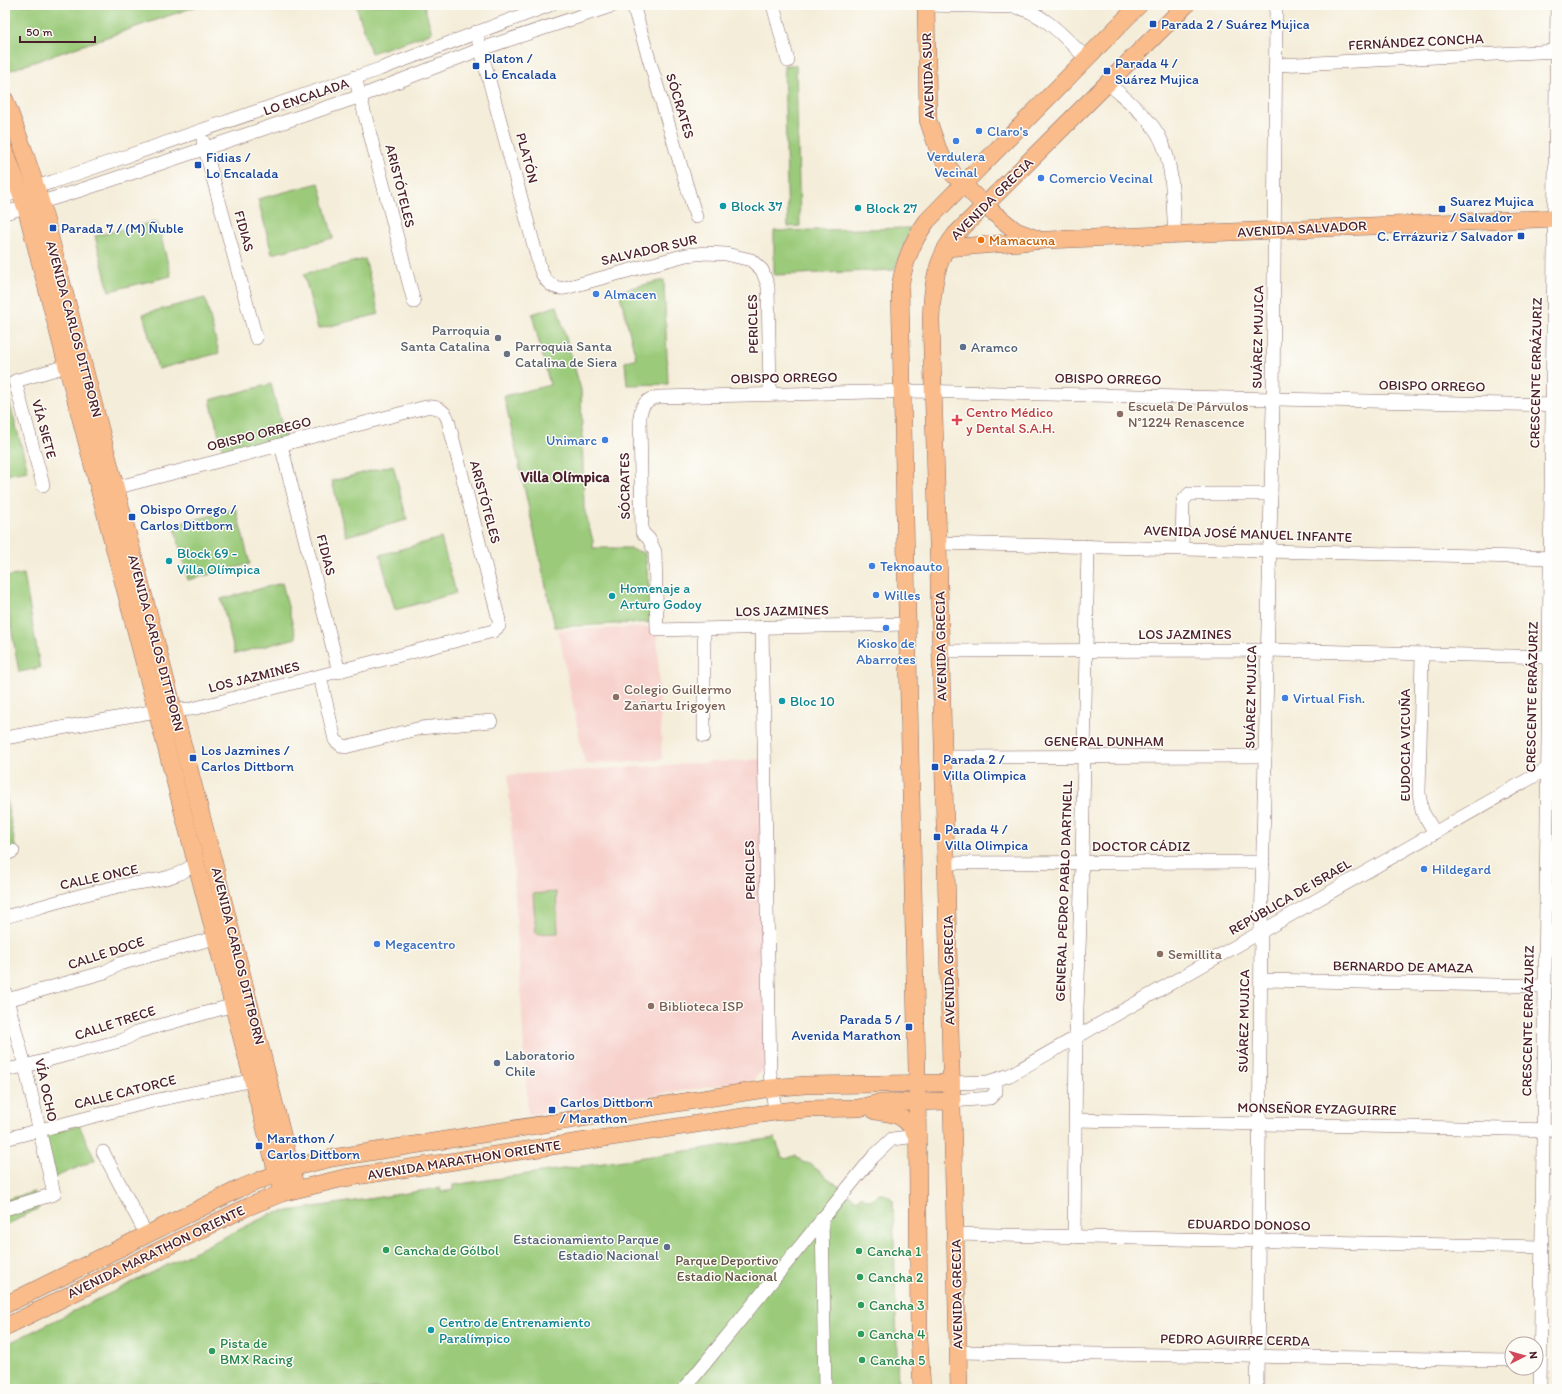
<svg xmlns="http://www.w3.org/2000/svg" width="1562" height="1394" viewBox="0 0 1562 1394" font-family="Itim,sans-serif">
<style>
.built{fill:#f7d0cb}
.green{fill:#9bcb7a;stroke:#727552}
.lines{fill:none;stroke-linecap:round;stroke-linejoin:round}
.minor-casing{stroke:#866768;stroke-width:14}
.major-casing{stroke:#866768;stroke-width:18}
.minor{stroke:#fff;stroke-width:13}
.major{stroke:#f9bc8a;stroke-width:17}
.transit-dot{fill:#1a4fb4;stroke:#fdfcf7;stroke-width:1.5}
.shop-dot{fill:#3f7fe0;stroke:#fdfcf7;stroke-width:1.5}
.culture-dot{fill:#0f9aa8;stroke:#fdfcf7;stroke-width:1.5}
.food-dot{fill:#e8710a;stroke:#fdfcf7;stroke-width:1.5}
.worship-dot{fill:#6b7280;stroke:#fdfcf7;stroke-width:1.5}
.service-dot{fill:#5c6f8a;stroke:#fdfcf7;stroke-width:1.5}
.education-dot{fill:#8d6e63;stroke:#fdfcf7;stroke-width:1.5}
.health-dot{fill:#e0444e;stroke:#fdfcf7;stroke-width:1.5}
.leisure-dot{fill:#2e9e5b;stroke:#fdfcf7;stroke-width:1.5}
.labels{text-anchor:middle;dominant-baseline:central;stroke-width:3;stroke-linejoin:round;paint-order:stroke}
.transit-label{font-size:14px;fill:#164399;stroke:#fdfcf7;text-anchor:start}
.street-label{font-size:14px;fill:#4a1f2b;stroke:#fdfcf7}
.shop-label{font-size:14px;fill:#366cbe;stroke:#fdfcf7;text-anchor:start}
.culture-label{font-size:14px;fill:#0d838f;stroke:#fdfcf7;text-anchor:start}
.food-label{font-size:14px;fill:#c56008;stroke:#fdfcf7;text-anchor:start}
.worship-label{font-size:14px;fill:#5b616d;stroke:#fdfcf7;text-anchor:end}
.service-label{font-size:14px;fill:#4e5e75;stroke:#fdfcf7;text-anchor:start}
.education-label{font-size:14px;fill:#785e54;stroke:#fdfcf7;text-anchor:start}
.health-label{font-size:14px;fill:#be3a42;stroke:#fdfcf7;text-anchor:start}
.leisure-label{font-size:14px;fill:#27864d;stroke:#fdfcf7;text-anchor:start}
.park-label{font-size:14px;fill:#625343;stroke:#fdfcf7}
.neighbourhood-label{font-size:15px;font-weight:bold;fill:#4a1f2b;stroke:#fdfcf7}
</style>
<rect width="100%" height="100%" fill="#fdfcf7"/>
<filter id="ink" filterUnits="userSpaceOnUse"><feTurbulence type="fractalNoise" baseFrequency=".025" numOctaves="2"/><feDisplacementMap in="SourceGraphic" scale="8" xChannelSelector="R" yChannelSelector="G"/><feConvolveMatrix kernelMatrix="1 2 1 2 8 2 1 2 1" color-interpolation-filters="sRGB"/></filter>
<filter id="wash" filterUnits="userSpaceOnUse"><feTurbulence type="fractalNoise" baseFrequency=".012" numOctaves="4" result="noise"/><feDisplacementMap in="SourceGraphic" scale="16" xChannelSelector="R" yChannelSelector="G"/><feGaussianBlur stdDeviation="0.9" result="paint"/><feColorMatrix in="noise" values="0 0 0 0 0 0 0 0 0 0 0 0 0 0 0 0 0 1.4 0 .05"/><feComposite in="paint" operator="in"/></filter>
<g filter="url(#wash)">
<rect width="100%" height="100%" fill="#f4edd9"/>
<g class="built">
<path d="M 652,627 L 657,633 L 662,760 L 585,764 L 558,630 Z"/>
<path d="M 766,759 L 772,1060 L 753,1080 L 528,1115 L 508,775 Z"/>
</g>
<g class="green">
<path d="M 5,5 L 200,5 L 5,72 Z"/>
<path d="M 356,5 L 424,5 L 432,33 L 371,53 Z"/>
<path d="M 784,65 L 796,65 L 800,226 L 788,227 Z"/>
<path d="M 319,183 L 333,238 L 272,254 L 258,199 Z"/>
<path d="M 157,221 L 171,276 L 109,291 L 95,236 Z"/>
<path d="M 910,228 L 894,270 L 774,275 L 774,231 Z"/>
<path d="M 365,259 L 379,314 L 318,329 L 304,274 Z"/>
<path d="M 664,280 L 668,384 L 627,385 L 625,362 L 636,358 L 619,291 Z"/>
<path d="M 205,298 L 219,353 L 158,369 L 143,314 Z"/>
<path d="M 557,306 L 581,390 L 584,508 L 593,541 L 593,548 L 627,548 L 645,553 L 653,622 L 555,627 L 504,396 L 550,385 L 532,314 Z"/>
<path d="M 271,384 L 285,439 L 224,455 L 210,400 Z"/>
<path d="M 5,385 L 28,471 L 5,475 Z"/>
<path d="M 393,465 L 407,520 L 346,536 L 332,481 Z"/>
<path d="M 236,509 L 250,564 L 188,580 L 174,525 Z"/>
<path d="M 441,538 L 456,593 L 395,610 L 380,555 Z"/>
<path d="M 24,574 L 40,668 L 19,672 L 5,593 L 5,577 Z"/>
<path d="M 282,583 L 296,638 L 235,654 L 221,599 Z"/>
<path d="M 5,791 L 17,857 L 5,860 Z"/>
<path d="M 556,892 L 558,933 L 536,934 L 533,894 Z"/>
<path d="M 79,1125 L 95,1160 L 53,1178 L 43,1136 Z"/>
<path d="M 775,1138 L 782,1157 L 786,1159 L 796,1155 L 802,1162 L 810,1164 L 856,1200 L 861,1196 L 867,1200 L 871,1200 C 878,1192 887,1192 893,1201 L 898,1389 L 5,1389 L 5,1345 L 269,1215 L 269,1214 L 440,1188 L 441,1192 L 453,1190 L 453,1185 Z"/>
<path d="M 34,1192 L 39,1208 L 5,1226 L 5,1200 Z"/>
</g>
</g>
<g filter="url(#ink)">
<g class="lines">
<defs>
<g id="minor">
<path d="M 633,5 L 696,217"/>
<path d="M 773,5 L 788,61"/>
<path d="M 926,5 L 1015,7 C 1044,12 1067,40 1087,59"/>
<path d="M 476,32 L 540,268 C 544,280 552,290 565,288 L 686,255 L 706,253 L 726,254 L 751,260 L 762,270 L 768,286 L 770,393"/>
<path d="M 1277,65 L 1557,51"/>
<path d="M 355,77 L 414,302"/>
<path d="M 1108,83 C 1123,97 1142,111 1154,128 C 1175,157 1172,200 1175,235"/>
<path d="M 203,141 L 256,338"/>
<path d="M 5,196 L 52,182 L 380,69 L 550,5"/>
<path d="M 5,213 L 81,190 L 361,96 L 481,49 L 614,5"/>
<path d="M 281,445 L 339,672"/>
<path d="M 43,485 L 15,381 L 67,366"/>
<path d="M 938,543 L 1557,558"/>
<path d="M 1182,548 L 1183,501 L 1189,494 L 1271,494"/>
<path d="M 907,624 L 657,630 L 655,552 L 649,539 L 642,532 L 640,419 C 640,407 646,398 659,397 L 912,391 L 1557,405"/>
<path d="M 762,627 L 770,1073 L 775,1112"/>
<path d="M 704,629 L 704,736"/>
<path d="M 941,651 L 1267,650 L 1549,657"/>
<path d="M 1422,654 L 1419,793 L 1422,811 L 1435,833"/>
<path d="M 320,677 L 335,740 L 341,745 L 345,747 L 421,728 L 491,721"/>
<path d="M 5,738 L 156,711 L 192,709 L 493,631 L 499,626 L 499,620 L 448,420 C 445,410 436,406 426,407 L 107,490"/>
<path d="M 944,757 L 1265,756"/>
<path d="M 5,855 L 13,851"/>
<path d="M 946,863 L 1263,862"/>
<path d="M 5,917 C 40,907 75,896 111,888 C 141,880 172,884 197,862"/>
<path d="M 1261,980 L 1545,986"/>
<path d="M 5,992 L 25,1066 L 54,1194 L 5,1209"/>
<path d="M 7,1000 L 105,972 L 119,964 L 215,938"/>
<path d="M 5,1070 L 25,1066 L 123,1040 L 137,1032 L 234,1005"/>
<path d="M 951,1083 L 988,1082 L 1010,1075 L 1557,763"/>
<path d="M 952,1101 L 990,1098 L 996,1092 L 996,1080"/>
<path d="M 1076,1120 L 1557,1130"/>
<path d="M 5,1139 L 153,1101 L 254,1080"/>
<path d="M 103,1152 L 146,1234"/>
<path d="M 822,1218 L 825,1389"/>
<path d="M 955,1234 L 1542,1247"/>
<path d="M 1074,1237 L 1076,1037 L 1082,863 L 1088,546"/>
<path d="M 958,1352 L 1512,1360"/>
<path d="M 684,1389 L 873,1157 L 892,1139 L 917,1136"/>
<path d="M 1257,1389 L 1261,932 L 1273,407 L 1276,5"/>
<path d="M 1540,1389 L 1557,5"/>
</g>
<g id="major">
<path d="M 926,5 L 928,120 L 939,152 L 954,175 L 985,206 L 1016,231 L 1037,239"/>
<path d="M 5,100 L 24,151 L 41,203 L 214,864 L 296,1189"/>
<path d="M 5,151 L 26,208 L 282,1193"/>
<path d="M 946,248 L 1047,240 L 1557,218"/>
<path d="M 875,1111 C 897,1114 905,1115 917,1136"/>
<path d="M 5,1305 L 241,1188 L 291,1168 L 332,1158 L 771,1088 L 805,1085 L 951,1083"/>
<path d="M 5,1327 L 245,1208 L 282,1193 L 344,1178 L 775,1112 L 807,1109 L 859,1108 L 878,1103 L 952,1101"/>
<path d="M 922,1389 L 919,1338 L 917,1072 L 900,287 C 904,263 912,241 927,221 L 1139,5"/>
<path d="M 959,1389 L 938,543 L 931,320 C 932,290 935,260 955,235 L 1186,5"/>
</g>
</defs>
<use href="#minor" class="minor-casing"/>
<use href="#major" class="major-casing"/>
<use href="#minor" class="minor"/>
<use href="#major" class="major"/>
</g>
</g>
<g class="transit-dot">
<rect x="1149" y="20" width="8" height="8" rx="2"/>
<rect x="472" y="62" width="8" height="8" rx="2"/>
<rect x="1103" y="67" width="8" height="8" rx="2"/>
<rect x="194" y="161" width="8" height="8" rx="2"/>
<rect x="1438" y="205" width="8" height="8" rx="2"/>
<rect x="49" y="224" width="8" height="8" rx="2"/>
<rect x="1517" y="232" width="8" height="8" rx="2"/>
<rect x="128" y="513" width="8" height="8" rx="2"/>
<rect x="189" y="754" width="8" height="8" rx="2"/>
<rect x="931" y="763" width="8" height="8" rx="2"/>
<rect x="933" y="833" width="8" height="8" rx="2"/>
<rect x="905" y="1023" width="8" height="8" rx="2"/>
<rect x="548" y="1106" width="8" height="8" rx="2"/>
<rect x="255" y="1142" width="8" height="8" rx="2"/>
</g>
<g class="shop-dot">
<circle cx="979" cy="131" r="4"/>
<circle cx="956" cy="141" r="4"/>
<circle cx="1041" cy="178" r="4"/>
<circle cx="596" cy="294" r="4"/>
<circle cx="605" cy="440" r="4"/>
<circle cx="872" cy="566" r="4"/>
<circle cx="876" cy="595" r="4"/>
<circle cx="886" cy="628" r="4"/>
<circle cx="1285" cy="698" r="4"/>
<circle cx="1424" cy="869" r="4"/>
<circle cx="377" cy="944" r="4"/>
</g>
<g class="culture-dot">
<circle cx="723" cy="206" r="4"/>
<circle cx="858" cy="208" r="4"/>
<circle cx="169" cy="561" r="4"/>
<circle cx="612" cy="596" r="4"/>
<circle cx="782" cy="701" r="4"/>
<circle cx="431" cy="1330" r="4"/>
</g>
<circle class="food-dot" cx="981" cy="240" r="4"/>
<g class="worship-dot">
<circle cx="498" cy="338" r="4"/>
<circle cx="507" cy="354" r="4"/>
</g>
<g class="service-dot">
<circle cx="963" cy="347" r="4"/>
<circle cx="497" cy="1063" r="4"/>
<circle cx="667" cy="1247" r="4"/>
</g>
<g class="education-dot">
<circle cx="1120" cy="414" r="4"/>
<circle cx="616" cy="697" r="4"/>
<circle cx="1160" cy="954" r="4"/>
<circle cx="651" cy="1006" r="4"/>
</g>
<path class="health-dot" d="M955 414h4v4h4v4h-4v4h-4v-4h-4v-4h4z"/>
<g class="leisure-dot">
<circle cx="386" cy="1250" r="4"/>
<circle cx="859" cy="1251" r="4"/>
<circle cx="860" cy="1277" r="4"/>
<circle cx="861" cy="1305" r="4"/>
<circle cx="861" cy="1334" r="4"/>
<circle cx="212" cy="1351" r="4"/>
<circle cx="862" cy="1360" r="4"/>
</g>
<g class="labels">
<g class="transit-label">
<text x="1161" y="24">Parada 2 / Suárez Mujica</text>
<text x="484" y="58">Platon /<tspan x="484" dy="16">Lo Encalada</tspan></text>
<text x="1115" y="63">Parada 4 /<tspan x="1115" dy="16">Suárez Mujica</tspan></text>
<text x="206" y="157">Fidias /<tspan x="206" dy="16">Lo Encalada</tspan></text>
<text x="1450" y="201">Suarez Mujica<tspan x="1450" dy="16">/ Salvador</tspan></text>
<text x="61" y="228">Parada 7 / (M) Ñuble</text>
<text x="1513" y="236" text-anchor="end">C. Errázuriz / Salvador</text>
<text x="140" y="509">Obispo Orrego /<tspan x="140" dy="16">Carlos Dittborn</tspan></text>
<text x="201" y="750">Los Jazmines /<tspan x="201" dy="16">Carlos Dittborn</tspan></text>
<text x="943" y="759">Parada 2 /<tspan x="943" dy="16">Villa Olimpica</tspan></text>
<text x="945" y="829">Parada 4 /<tspan x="945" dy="16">Villa Olimpica</tspan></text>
<text x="901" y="1019" text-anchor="end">Parada 5 /<tspan x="901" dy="16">Avenida Marathon</tspan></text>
<text x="560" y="1102">Carlos Dittborn<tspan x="560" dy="16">/ Marathon</tspan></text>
<text x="267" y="1138">Marathon /<tspan x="267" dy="16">Carlos Dittborn</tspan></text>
</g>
<g class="street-label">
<text transform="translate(1416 42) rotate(-3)">FERNÁNDEZ CONCHA</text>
<text transform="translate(928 76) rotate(-92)">AVENIDA SUR</text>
<text transform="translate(306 97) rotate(-19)">LO ENCALADA</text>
<text transform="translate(680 106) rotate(73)">SÓCRATES</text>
<text transform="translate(527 158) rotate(75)">PLATÓN</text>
<text transform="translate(400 186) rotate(76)">ARISTÓTELES</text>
<text transform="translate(992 199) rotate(-45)">AVENIDA GRECIA</text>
<text transform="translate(1302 229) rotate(-3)">AVENIDA SALVADOR</text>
<text transform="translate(244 231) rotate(75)">FIDIAS</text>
<text transform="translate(649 250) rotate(-13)">SALVADOR SUR</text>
<text transform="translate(753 324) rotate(-91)">PERICLES</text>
<text transform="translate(74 329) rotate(75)">AVENIDA CARLOS DITTBORN</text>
<text transform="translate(1258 337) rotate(-89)">SUÁREZ MUJICA</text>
<text transform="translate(1536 373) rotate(-89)">CRESCENTE ERRÁZURIZ</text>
<text transform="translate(784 378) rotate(-1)">OBISPO ORREGO</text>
<text transform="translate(1108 379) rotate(1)">OBISPO ORREGO</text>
<text transform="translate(1432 386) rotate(1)">OBISPO ORREGO</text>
<text transform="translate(44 429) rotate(75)">VÍA SIETE</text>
<text transform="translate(259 434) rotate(-14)">OBISPO ORREGO</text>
<text transform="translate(625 486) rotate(-91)">SÓCRATES</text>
<text transform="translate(485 502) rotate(75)">ARISTÓTELES</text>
<text transform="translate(1248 534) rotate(2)">AVENIDA JOSÉ MANUEL INFANTE</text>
<text transform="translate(326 555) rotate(76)">FIDIAS</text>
<text transform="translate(782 611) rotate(-1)">LOS JAZMINES</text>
<text x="1185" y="634">LOS JAZMINES</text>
<text transform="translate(156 643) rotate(75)">AVENIDA CARLOS DITTBORN</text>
<text transform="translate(941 646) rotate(-91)">AVENIDA GRECIA</text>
<text transform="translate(254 677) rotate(-14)">LOS JAZMINES</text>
<text transform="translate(1251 697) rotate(-89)">SUÁREZ MUJICA</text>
<text transform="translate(1532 697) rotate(-89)">CRESCENTE ERRÁZURIZ</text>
<text x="1104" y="741">GENERAL DUNHAM</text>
<text transform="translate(1405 745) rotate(-90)">EUDOCIA VICUÑA</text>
<text x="1141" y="846">DOCTOR CÁDIZ</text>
<text transform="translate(750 870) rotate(-91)">PERICLES</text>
<text transform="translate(99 877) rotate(-12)">CALLE ONCE</text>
<text transform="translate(1064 891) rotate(-88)">GENERAL PEDRO PABLO DARTNELL</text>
<text transform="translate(1290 897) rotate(-30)">REPÚBLICA DE ISRAEL</text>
<text transform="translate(106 953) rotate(-18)">CALLE DOCE</text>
<text transform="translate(238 956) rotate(76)">AVENIDA CARLOS DITTBORN</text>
<text transform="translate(1403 967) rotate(1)">BERNARDO DE AMAZA</text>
<text transform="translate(949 970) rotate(-91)">AVENIDA GRECIA</text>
<text transform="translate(1244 1021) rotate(-89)">SUÁREZ MUJICA</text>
<text transform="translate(1528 1021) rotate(-89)">CRESCENTE ERRÁZURIZ</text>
<text transform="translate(115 1023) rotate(-18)">CALLE TRECE</text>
<text transform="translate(46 1090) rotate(78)">VÍA OCHO</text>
<text transform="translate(125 1092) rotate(-14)">CALLE CATORCE</text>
<text transform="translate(1317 1109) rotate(1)">MONSEÑOR EYZAGUIRRE</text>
<text transform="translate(464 1160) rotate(-9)">AVENIDA MARATHON ORIENTE</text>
<text transform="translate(1249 1225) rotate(1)">EDUARDO DONOSO</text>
<text transform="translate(156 1252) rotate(-26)">AVENIDA MARATHON ORIENTE</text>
<text transform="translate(957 1294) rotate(-91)">AVENIDA GRECIA</text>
<text transform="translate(1235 1340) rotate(1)">PEDRO AGUIRRE CERDA</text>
</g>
<g class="shop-label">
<text x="987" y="131">Claro's</text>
<text x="956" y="156" text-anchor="middle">Verdulera<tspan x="956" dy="16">Vecinal</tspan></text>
<text x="1049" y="178">Comercio Vecinal</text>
<text x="604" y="294">Almacen</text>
<text x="597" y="440" text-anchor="end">Unimarc</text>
<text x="880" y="566">Teknoauto</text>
<text x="884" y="595">Willes</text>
<text x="886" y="643" text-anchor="middle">Kiosko de<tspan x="886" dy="16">Abarrotes</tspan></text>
<text x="1293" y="698">Virtual Fish.</text>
<text x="1432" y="869">Hildegard</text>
<text x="385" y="944">Megacentro</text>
</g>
<g class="culture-label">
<text x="731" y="206">Block 37</text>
<text x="866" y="208">Block 27</text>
<text x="177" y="553">Block 69 -<tspan x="177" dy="16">Villa Olímpica</tspan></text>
<text x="620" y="588">Homenaje a<tspan x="620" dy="16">Arturo Godoy</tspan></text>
<text x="790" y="701">Bloc 10</text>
<text x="439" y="1322">Centro de Entrenamiento<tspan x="439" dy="16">Paralímpico</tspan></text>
</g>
<g class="food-label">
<text x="989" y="240">Mamacuna</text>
</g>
<g class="worship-label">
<text x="490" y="330">Parroquia<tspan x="490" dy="16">Santa Catalina</tspan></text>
<text x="515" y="346" text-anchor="start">Parroquia Santa<tspan x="515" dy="16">Catalina de Siera</tspan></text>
</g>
<g class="service-label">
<text x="971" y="347">Aramco</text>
<text x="505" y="1055">Laboratorio<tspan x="505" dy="16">Chile</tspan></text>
<text x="659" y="1239" text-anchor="end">Estacionamiento Parque<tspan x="659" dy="16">Estadio Nacional</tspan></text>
</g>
<g class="education-label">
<text x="1128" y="406">Escuela De Párvulos<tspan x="1128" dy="16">N°1224 Renascence</tspan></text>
<text x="624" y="689">Colegio Guillermo<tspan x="624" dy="16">Zañartu Irigoyen</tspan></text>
<text x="1168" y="954">Semillita</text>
<text x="659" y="1006">Biblioteca ISP</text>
</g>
<g class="health-label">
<text x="966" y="412">Centro Médico<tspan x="966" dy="16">y Dental S.A.H.</tspan></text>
</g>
<g class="leisure-label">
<text x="394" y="1250">Cancha de Gólbol</text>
<text x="867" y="1251">Cancha 1</text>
<text x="868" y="1277">Cancha 2</text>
<text x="869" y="1305">Cancha 3</text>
<text x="869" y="1334">Cancha 4</text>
<text x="220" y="1343">Pista de<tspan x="220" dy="16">BMX Racing</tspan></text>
<text x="870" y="1360">Cancha 5</text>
</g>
<g class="park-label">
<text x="727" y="1260">Parque Deportivo<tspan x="727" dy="16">Estadio Nacional</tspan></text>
</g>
<g class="neighbourhood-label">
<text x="565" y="477">Villa Olímpica</text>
</g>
</g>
<rect width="1562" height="1394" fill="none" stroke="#fdfcf7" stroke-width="20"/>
<g transform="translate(1524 1356) rotate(84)"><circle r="19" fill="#fdfcf7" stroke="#b5a4a5"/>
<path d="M0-3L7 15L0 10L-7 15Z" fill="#d1495b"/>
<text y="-6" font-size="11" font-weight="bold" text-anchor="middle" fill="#4a1f2b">N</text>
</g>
<path d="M20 36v6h75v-6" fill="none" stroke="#4a1f2b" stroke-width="2"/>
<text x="26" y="36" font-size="12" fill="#4a1f2b" stroke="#fdfcf7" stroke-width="3" paint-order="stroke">50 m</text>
</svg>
